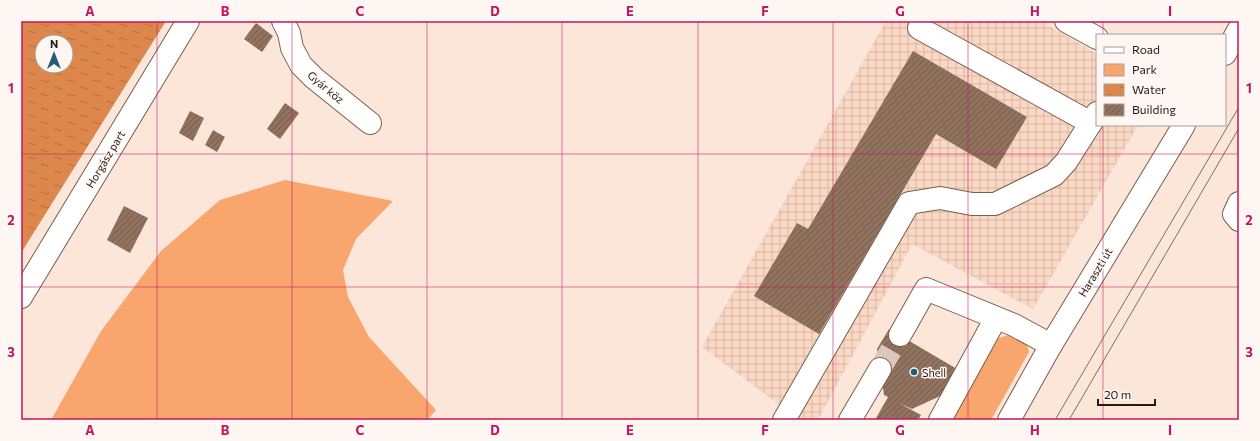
<svg xmlns="http://www.w3.org/2000/svg" width="1260" height="441" viewBox="0 0 1260 441" font-family="Commissioner,sans-serif">
<style>
.industrial{fill:url(#industrial-grid)}
.green{fill:#f9a66e}
.water{fill:url(#water-ripples);fill-rule:evenodd}
.building{fill:url(#building-hatch)}
.lines{fill:none;stroke-linecap:round;stroke-linejoin:round}
.minor-tunnel{stroke:#dbc7bb;stroke-width:22;stroke-dasharray:22 11;stroke-linecap:butt}
.minor-casing{stroke:#7c5e4b;stroke-width:24}
.major-casing{stroke:#7c5e4b;stroke-width:24}
.minor{stroke:#fff;stroke-width:22}
.major{stroke:#fff;stroke-width:22}
.tram{stroke:#7e6e64;stroke-width:1}
.grid{fill:none;stroke:#c2185b;stroke-width:1;stroke-opacity:0.55}
.poi-dot{fill:#275c78;stroke:#fdf6f2;stroke-width:1.5}
.labels{text-anchor:middle;dominant-baseline:central;stroke-width:3;stroke-linejoin:round;paint-order:stroke}
.street-label{font-size:11px;fill:#261a12;stroke:#fdf6f2}
.poi-label{font-size:11px;fill:#261a12;stroke:#fdf6f2;text-anchor:start}
.neatline{fill:none;stroke:#c2185b;stroke-width:1.5}
.grid-label{font-size:13px;text-anchor:middle;font-weight:bold;fill:#c2185b}
</style>
<defs>
<pattern id="industrial-grid" width="8" height="8" patternUnits="userSpaceOnUse"><rect width="8" height="8" fill="#fad8c4"/><path d="M0 4h8M4 0v8" fill="none" stroke="#d6b9a7"/></pattern>
<pattern id="water-ripples" width="26" height="14" patternUnits="userSpaceOnUse"><rect width="26" height="14" fill="#dd874c"/><path d="M2 4q2-2 4 0t4 0M15 11q2-2 4 0t4 0" fill="none" stroke="#b36e3e"/></pattern>
<pattern id="building-hatch" width="6" height="6" patternUnits="userSpaceOnUse"><rect width="6" height="6" fill="#91725e"/><path d="M-1 1l2-2M0 6l6-6M5 7l2-2" fill="none" stroke="#765d4c"/></pattern>
</defs>
<rect width="100%" height="100%" fill="#fbe6d9"/>
<path class="industrial" d="M 886,21 L 1041,21 L 1097,54 L 1097,125 L 1138,125 L 1033,309 L 912,244 L 818,420 L 800,420 L 702,347 Z"/>
<g class="green">
<path d="M 285,180 L 393,201 L 356,239 L 343,270 L 348,297 L 369,337 L 436,410 L 427,420 L 51,420 L 101,331 L 161,251 L 220,200 Z"/>
<path d="M 1008,335 C 1020,338 1027,340 1029,352 L 991,420 L 949,420 L 993,342 L 999,338 Z"/>
</g>
<path class="water" d="M 21,21 L 166,21 L 21,253 ZM 42,42 L 66,42 L 66,66 L 42,66 Z"/>
<g class="building">
<path d="M 256,23 L 273,36 L 262,52 L 244,39 Z"/>
<path d="M 913,51 L 1027,117 L 996,169 L 936,134 L 819,334 L 754,296 L 797,223 L 808,229 Z"/>
<path d="M 285,103 L 299,113 L 280,139 L 267,129 Z"/>
<path d="M 190,111 L 204,118 L 193,141 L 179,133 Z"/>
<path d="M 213,130 L 225,137 L 217,152 L 205,145 Z"/>
<path d="M 124,206 L 148,218 L 130,253 L 107,240 Z"/>
<path d="M 889,329 L 962,372 L 949,392 L 912,409 L 899,403 L 921,415 L 918,420 L 875,420 L 888,397 L 884,395 L 877,349 Z"/>
</g>
<g class="lines">
<path class="minor-tunnel" d="M 880,369 L 900,335"/>
<defs>
<g id="minor">
<path d="M 283,21 L 289,33 L 292,48 L 301,65 L 314,78 L 370,123"/>
<path d="M 1066,21 L 1097,38"/>
<path d="M 919,28 L 1091,123"/>
<path d="M 1239,203 L 1234,214 L 1239,220"/>
<path d="M 21,297 L 188,21"/>
<path d="M 900,335 L 926,289 L 1014,325 L 1051,345"/>
<path d="M 784,420 L 909,203 L 940,198 L 972,204 L 995,204 L 1054,175 L 1066,162 L 1097,113"/>
<path d="M 850,420 L 880,369"/>
<path d="M 940,420 L 996,318"/>
</g>
<g id="major">
<path d="M 1225,54 L 1239,29"/>
<path d="M 1009,420 L 1051,345 L 1184,125"/>
</g>
</defs>
<use href="#minor" class="minor-casing"/>
<use href="#major" class="major-casing"/>
<use href="#minor" class="minor"/>
<use href="#major" class="major"/>
<g class="tram">
<path d="M 1055,420 L 1239,107"/>
<path d="M 1069,420 L 1239,128"/>
</g>
</g>
<path class="grid" d="M 157,21 L 157,420M 292,21 L 292,420M 427,21 L 427,420M 562,21 L 562,420M 698,21 L 698,420M 833,21 L 833,420M 968,21 L 968,420M 1103,21 L 1103,35M 1103,125 L 1103,420M 21,154 L 1239,154M 21,287 L 1239,287"/>
<circle class="poi-dot" cx="914" cy="372" r="4"/>
<g class="labels">
<g class="street-label">
<text transform="translate(326 87) rotate(40)">Gyár köz</text>
<text transform="translate(105 159) rotate(-59)">Horgász part</text>
<text transform="translate(1095 272) rotate(-59)">Haraszti út</text>
</g>
<g class="poi-label">
<text x="922" y="372">Shell</text>
</g>
</g>
<rect width="1260" height="441" fill="none" stroke="#fdf6f2" stroke-width="44"/>
<rect x="1096" y="34" width="130" height="92" fill="#fdf6f2" stroke="#a79e98"/>
<rect x="1104" y="47" width="20" height="6" fill="#ffffff" stroke="#a79e98"/>
<text x="1132" y="54" font-size="12" fill="#261a12">Road</text>
<rect x="1104" y="64" width="20" height="12" fill="#f9a66e" stroke="#a79e98"/>
<text x="1132" y="74" font-size="12" fill="#261a12">Park</text>
<rect x="1104" y="84" width="20" height="12" fill="url(#water-ripples)" stroke="#a79e98"/>
<text x="1132" y="94" font-size="12" fill="#261a12">Water</text>
<rect x="1104" y="104" width="20" height="12" fill="url(#building-hatch)" stroke="#a79e98"/>
<text x="1132" y="114" font-size="12" fill="#261a12">Building</text>
<g transform="translate(54 54)"><circle r="19" fill="#fdf6f2" stroke="#a79e98"/>
<path d="M0-3L7 15L0 10L-7 15Z" fill="#275c78"/>
<text y="-6" font-size="11" font-weight="bold" text-anchor="middle" fill="#261a12">N</text>
</g>
<path d="M1098 399v6h57v-6" fill="none" stroke="#261a12" stroke-width="2"/>
<text x="1104" y="399" font-size="12" fill="#261a12" stroke="#fdf6f2" stroke-width="3" paint-order="stroke">20 m</text>
<rect x="22" y="22" width="1216" height="397" class="neatline"/>
<g class="grid-label">
<text x="90" y="16">A</text>
<text x="225" y="16">B</text>
<text x="360" y="16">C</text>
<text x="495" y="16">D</text>
<text x="630" y="16">E</text>
<text x="765" y="16">F</text>
<text x="900" y="16">G</text>
<text x="1035" y="16">H</text>
<text x="1170" y="16">I</text>
<text x="11" y="93">1</text>
<text x="1249" y="93">1</text>
<text x="11" y="225">2</text>
<text x="1249" y="225">2</text>
<text x="11" y="357">3</text>
<text x="1249" y="357">3</text>
<text x="90" y="435">A</text>
<text x="225" y="435">B</text>
<text x="360" y="435">C</text>
<text x="495" y="435">D</text>
<text x="630" y="435">E</text>
<text x="765" y="435">F</text>
<text x="900" y="435">G</text>
<text x="1035" y="435">H</text>
<text x="1170" y="435">I</text>
</g>
</svg>
